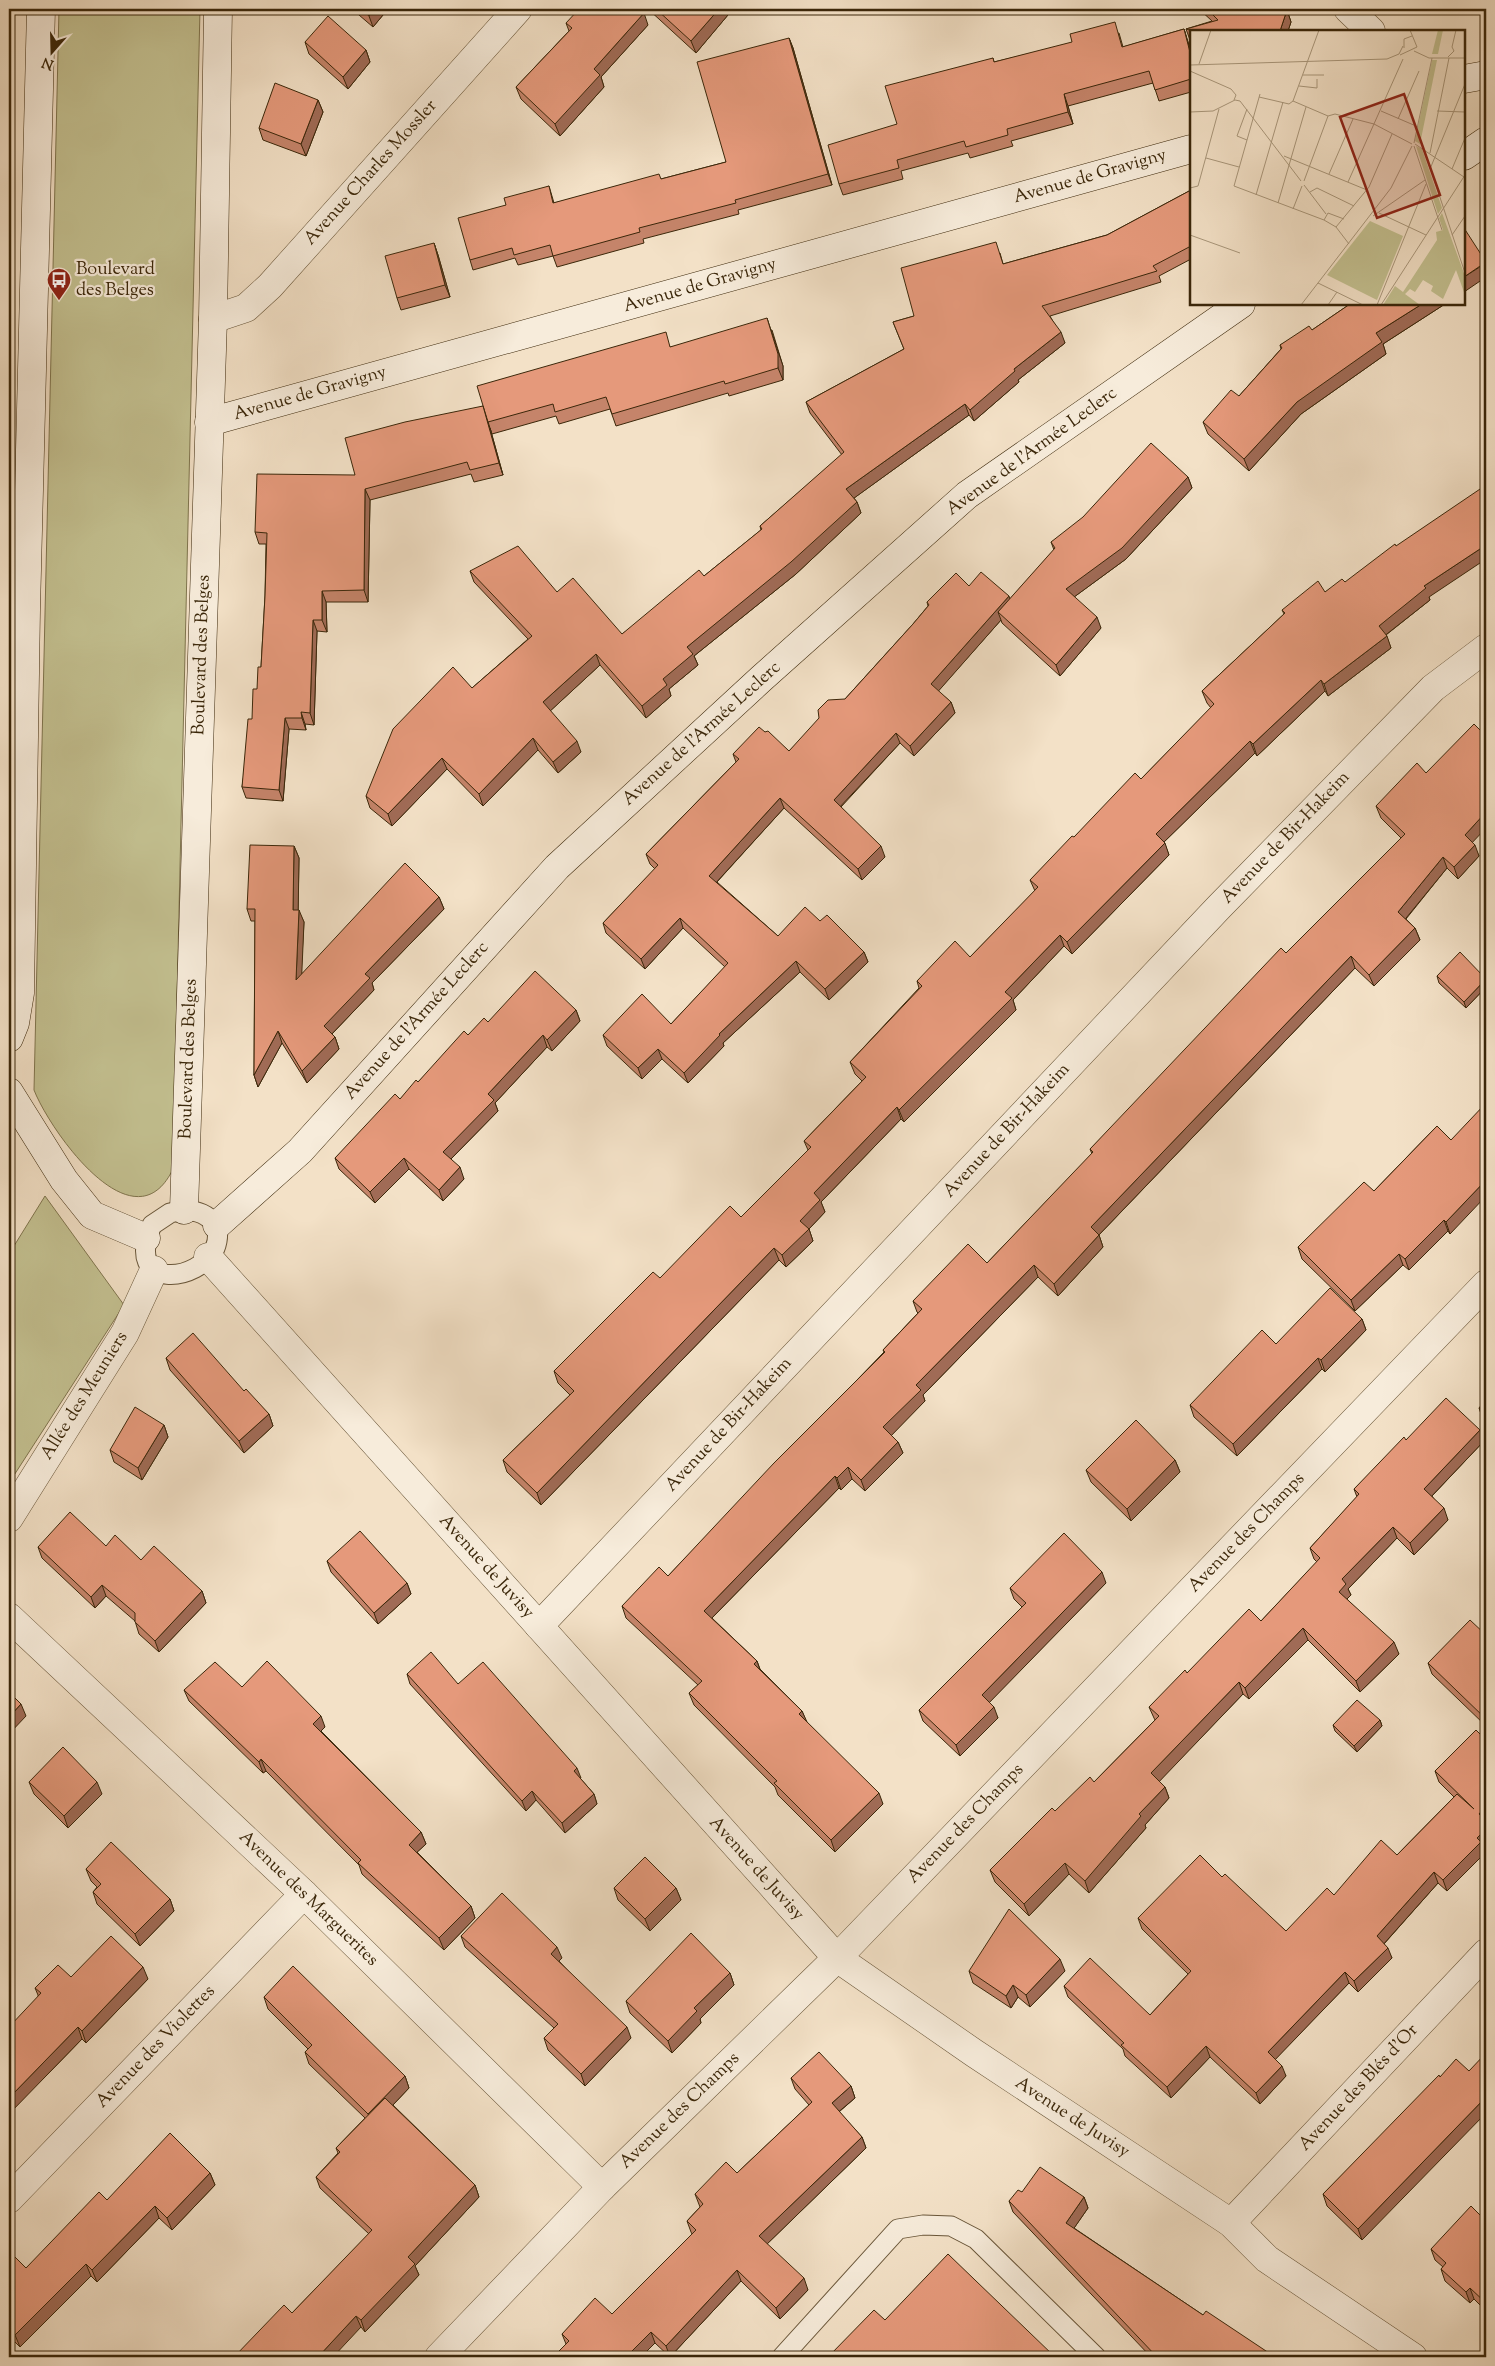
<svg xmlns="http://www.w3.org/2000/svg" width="1495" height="2366" viewBox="0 0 1495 2366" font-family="'Sorts Mill Goudy',serif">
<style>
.green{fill:#c3c090;stroke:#7f744d}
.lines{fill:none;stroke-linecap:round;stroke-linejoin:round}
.lane-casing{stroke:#695639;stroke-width:21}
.street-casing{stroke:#695639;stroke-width:29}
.secondary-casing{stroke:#3b270a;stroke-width:29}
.lane{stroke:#f7ecdb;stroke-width:19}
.street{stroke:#f7ecdb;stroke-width:28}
.secondary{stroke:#f7ecdb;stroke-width:28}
.wall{fill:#c5846a;stroke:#3b270a}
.shaded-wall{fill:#a06b56;stroke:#3b270a}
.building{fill:#e5997b;stroke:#3b270a}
.labels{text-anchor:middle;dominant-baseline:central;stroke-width:4.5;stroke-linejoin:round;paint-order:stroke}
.street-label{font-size:18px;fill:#3b270a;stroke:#f7ecdb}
.poi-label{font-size:18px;fill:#3b270a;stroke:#f7ecdb;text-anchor:start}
.inset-road{fill:none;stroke:#a9977b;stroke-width:1}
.view{fill:#8f2418;fill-opacity:0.15;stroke:#8f2418;stroke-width:2.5}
.inset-edge{fill:none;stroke:#3b270a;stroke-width:2.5}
</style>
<rect width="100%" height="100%" fill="#f3e1c7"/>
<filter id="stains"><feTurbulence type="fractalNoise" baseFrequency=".004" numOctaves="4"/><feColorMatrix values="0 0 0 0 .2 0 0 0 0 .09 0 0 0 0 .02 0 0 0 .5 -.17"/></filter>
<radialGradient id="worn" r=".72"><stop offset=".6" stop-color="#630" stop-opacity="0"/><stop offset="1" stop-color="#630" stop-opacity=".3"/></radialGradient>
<g class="green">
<path d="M 59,9 L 200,9 L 173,1169 C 134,1250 50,1131 34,1090 Z"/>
<path d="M 45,1196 L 124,1305 L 9,1483 L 9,1254 Z"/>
</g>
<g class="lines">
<defs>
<g id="lane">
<path d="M 184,1210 C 199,1211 206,1214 217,1225 C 218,1232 218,1241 215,1248 C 200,1282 123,1292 152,1225 L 170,1213 Z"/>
<path d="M 782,2357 L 898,2229 L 923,2225 L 951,2226 L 976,2239 L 1096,2357"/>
</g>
<g id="street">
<path d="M 1348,9 L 1371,31"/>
<path d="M 213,319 L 246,308 L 270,286 L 518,9"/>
<path d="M 208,1257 L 837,1958 L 974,2053 L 1231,2223 L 1267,2259 L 1413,2357"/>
<path d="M 9,1518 L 125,1333 L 154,1270"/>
<path d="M 9,1617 L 304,1894 L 602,2187"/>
<path d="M 539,1626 L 1219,907 L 1433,688 L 1486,648"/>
<path d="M 9,2199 L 304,1894"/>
<path d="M 1231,2223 L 1486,1953"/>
<path d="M 439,2357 L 602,2187 L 837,1958 L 1486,1284"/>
</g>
<g id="secondary">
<path d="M 1464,79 L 1486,75"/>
<path d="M 1464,156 L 1486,141"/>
<path d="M 209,422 L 1191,149"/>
<path d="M 9,1038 L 15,1023 L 20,993 L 26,610 L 41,9"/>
<path d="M 9,1092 L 64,1180 L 92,1215 L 146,1238"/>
<path d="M 184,1210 L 213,319 L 218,9"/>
<path d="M 217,1225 L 300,1151 L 557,867 L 762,678 L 967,495 L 1241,304"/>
</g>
</defs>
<use href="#lane" class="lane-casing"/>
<use href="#street" class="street-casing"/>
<use href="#secondary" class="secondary-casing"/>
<use href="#lane" class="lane"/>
<use href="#street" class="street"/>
<use href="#secondary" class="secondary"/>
</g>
<g class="wall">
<path d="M 352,9 L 388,9 L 373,27 Z"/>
<path d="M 648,9 L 733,9 L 696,53 Z"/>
<path d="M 1199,9 L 1282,9 L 1287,10 L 1291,22 L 1288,31 L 1191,31 L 1191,40 L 1190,40 L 1186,29 L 1212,21 Z"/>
<path d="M 1441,9 L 1453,9 L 1447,14 Z"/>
<path d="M 566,23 L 648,25 L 601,77 L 604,87 L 560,136 L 521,99 L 516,87 L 569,31 Z"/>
<path d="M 1184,29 L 1191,52 L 1191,92 L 1159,101 L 1153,83 L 1068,106 L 1073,124 L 1011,141 L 1013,146 L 970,158 L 968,153 L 901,171 L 903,179 L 843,195 L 839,184 L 897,124 L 993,58 L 994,62 L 1119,33 L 1123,47 Z"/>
<path d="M 789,38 L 793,48 L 832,185 L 738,210 L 739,214 L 643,239 L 644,243 L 557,267 L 553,256 L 518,265 L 515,258 L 473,270 L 470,260 L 506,205 L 549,186 L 554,203 L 661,179 L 726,162 Z"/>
<path d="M 305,42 L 366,50 L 370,62 L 348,89 L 309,54 Z"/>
<path d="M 318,100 L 323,112 L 306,156 L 263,140 L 259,128 Z"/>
<path d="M 1191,190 L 1191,259 L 1159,276 L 1161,282 L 1050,316 L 1065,343 L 1018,380 L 1019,382 L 974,421 L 969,415 L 854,498 L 857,502 L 861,513 L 796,574 L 694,656 L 698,665 L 669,689 L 671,696 L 646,718 L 600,665 L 550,711 L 581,752 L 558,773 L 538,750 L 483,806 L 447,769 L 392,826 L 370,808 L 366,796 L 472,688 L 528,639 L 474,582 L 470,571 L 557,592 L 622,634 L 704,576 L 761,530 L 760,526 L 842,455 L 810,413 L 806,402 L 904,349 L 893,322 L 914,316 L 1000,253 L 1003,264 L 1107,235 Z"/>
<path d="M 434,243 L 438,255 L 450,297 L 401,310 L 397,298 Z"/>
<path d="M 1350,304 L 1445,304 L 1383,344 L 1386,354 L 1301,414 L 1249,471 L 1208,434 L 1203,422 L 1239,396 L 1281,349 L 1280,345 L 1312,330 Z"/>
<path d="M 772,330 L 783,366 L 783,380 L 729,396 L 728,393 L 616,426 L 610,409 L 559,424 L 556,416 L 492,434 L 490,428 L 503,475 L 474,482 L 471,474 L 370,500 L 368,602 L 326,602 L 327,632 L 317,631 L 314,725 L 305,724 L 306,730 L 289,729 L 283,801 L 246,798 L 242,787 L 261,667 L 265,596 L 266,544 L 259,544 L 255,532 L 355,475 L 483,406 L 671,347 Z"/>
<path d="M 1188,477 L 1192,488 L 1126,559 L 1074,597 L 1101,628 L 1060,676 L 1002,623 L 1001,620 L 938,691 L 951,702 L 955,713 L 914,756 L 900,743 L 841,807 L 885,857 L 862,880 L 784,808 L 717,882 L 778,936 L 820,921 L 864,952 L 868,962 L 829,1000 L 800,972 L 723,1043 L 724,1046 L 688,1083 L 662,1059 L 642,1079 L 607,1046 L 603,1035 L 671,1024 L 725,967 L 683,928 L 645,969 L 606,933 L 603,923 L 655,869 L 650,864 L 646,854 L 736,762 L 733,754 L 765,732 L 789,751 L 845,699 L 913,624 L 928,606 L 927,602 L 969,586 L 1010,599 L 1054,550 L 1051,542 Z"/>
<path d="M 1345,582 L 1429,597 L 1430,600 L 1386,635 L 1391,648 L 1328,696 L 1325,691 L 1257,756 L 1255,753 L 1164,842 L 1169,855 L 1072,954 L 1064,946 L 1013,1000 L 1016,1010 L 904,1122 L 901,1119 L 821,1202 L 825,1212 L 809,1229 L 813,1241 L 786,1267 L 779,1260 L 541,1505 L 507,1472 L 503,1460 L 570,1395 L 558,1383 L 554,1371 L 660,1278 L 741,1217 L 808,1150 L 804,1141 L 862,1081 L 855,1074 L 850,1062 L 919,988 L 917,981 L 970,957 L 1035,891 L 1030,880 L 1074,837 L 1141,779 L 1211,708 L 1207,703 L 1202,691 L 1284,614 L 1282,610 L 1325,592 Z"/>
<path d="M 1376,806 L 1472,842 L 1479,856 L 1458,879 L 1447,868 L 1406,919 L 1415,928 L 1420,940 L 1374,986 L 1355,968 L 1099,1235 L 1103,1247 L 1058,1296 L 1038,1277 L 923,1395 L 925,1401 L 891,1435 L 898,1442 L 903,1453 L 865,1491 L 852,1479 L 841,1490 L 839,1488 L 712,1618 L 757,1661 L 760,1669 L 802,1711 L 806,1721 L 883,1804 L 835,1852 L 778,1795 L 775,1787 L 694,1705 L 689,1693 L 698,1685 L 626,1618 L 622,1606 L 668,1576 L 884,1352 L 883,1350 L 918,1313 L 917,1312 L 913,1301 L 987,1263 L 1092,1154 L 1090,1149 L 1401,838 L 1381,818 Z"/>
<path d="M 294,846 L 299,858 L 298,910 L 304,922 L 301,974 L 439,897 L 444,909 L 372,983 L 374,990 L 332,1034 L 335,1037 L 339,1049 L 307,1083 L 282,1043 L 258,1087 L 254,1075 L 255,921 L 251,921 L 247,909 Z"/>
<path d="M 1437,976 L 1486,979 L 1486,987 L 1466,1008 L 1439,983 Z"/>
<path d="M 576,1010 L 580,1021 L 552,1051 L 547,1047 L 495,1103 L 498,1111 L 451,1159 L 464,1179 L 443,1201 L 409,1169 L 375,1203 L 339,1169 L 335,1158 L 400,1099 L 468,1035 L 488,1022 Z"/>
<path d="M 1437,1126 L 1450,1234 L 1448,1231 L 1409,1270 L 1403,1265 L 1355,1311 L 1302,1259 L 1298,1247 L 1374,1191 Z"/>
<path d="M 1362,1319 L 1366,1330 L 1325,1372 L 1322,1369 L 1237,1456 L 1194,1417 L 1190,1405 L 1276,1344 Z"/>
<path d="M 166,1358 L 244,1391 L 269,1414 L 273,1426 L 244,1453 L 170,1370 Z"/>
<path d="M 1486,1400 L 1486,1423 L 1483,1420 L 1479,1408 Z"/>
<path d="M 164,1425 L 168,1437 L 142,1480 L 114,1462 L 110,1450 Z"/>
<path d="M 1480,1430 L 1484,1441 L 1432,1496 L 1448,1520 L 1414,1555 L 1397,1538 L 1348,1589 L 1351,1595 L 1347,1599 L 1399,1654 L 1360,1692 L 1308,1640 L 1249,1699 L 1243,1694 L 1159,1781 L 1165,1787 L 1169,1798 L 1145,1825 L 1146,1828 L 1089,1893 L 1069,1874 L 1029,1916 L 995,1882 L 990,1870 L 1055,1811 L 1094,1782 L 1155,1720 L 1154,1718 L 1149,1707 L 1187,1673 L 1261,1621 L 1317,1562 L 1314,1559 L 1310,1548 L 1357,1497 L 1354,1489 L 1406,1440 Z"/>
<path d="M 1175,1460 L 1180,1472 L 1131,1521 L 1091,1482 L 1086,1470 Z"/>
<path d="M 106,1546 L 141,1560 L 202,1591 L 206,1603 L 159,1652 L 139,1634 L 135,1621 L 106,1596 L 95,1608 L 42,1558 L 38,1547 Z"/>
<path d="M 327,1561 L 407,1583 L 411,1594 L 378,1624 L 331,1572 Z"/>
<path d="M 1106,1583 L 989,1702 L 998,1718 L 960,1756 L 923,1721 L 919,1710 L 1022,1607 L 1014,1599 L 1010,1588 Z"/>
<path d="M 1486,1635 L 1486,1726 L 1432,1674 L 1428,1663 Z"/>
<path d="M 407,1674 L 458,1684 L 581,1778 L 580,1778 L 594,1794 L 597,1804 L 565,1833 L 536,1800 L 526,1811 L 410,1684 Z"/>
<path d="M 242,1687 L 325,1727 L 321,1731 L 421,1832 L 426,1844 L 417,1852 L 471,1906 L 475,1918 L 444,1950 L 362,1874 L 359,1865 L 266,1771 L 263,1773 L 189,1701 L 184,1690 Z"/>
<path d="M 1380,1720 L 1382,1726 L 1357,1752 L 1335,1731 L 1333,1725 Z"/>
<path d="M 1486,1740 L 1486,1844 L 1483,1848 L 1485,1853 L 1447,1891 L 1438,1883 L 1384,1944 L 1392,1958 L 1358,1992 L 1349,1983 L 1275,2059 L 1286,2076 L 1260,2104 L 1210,2057 L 1171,2098 L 1125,2056 L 1123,2049 L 1068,1997 L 1064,1986 L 1150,2015 L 1188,1974 L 1142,1929 L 1138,1918 L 1222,1877 L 1286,1931 L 1334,1895 L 1397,1855 L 1454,1797 L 1439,1782 L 1435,1771 Z"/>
<path d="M 29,1782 L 102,1794 L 68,1828 L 34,1794 Z"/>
<path d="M 86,1869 L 170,1899 L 174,1911 L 140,1946 L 97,1904 L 93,1892 L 97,1887 L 91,1881 Z"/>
<path d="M 614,1888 L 676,1888 L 681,1900 L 650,1931 L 618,1900 Z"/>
<path d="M 461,1936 L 562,1958 L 559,1961 L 631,2038 L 585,2086 L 548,2050 L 544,2038 L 554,2028 L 465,1947 Z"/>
<path d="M 969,1971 L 1065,1971 L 1030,2007 L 1018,1997 L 1011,2008 L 973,1983 Z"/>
<path d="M 730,1973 L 734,1985 L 700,2019 L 701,2023 L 672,2053 L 630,2013 L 626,2001 Z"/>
<path d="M 71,1977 L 148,1979 L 86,2043 L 82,2039 L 43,2079 L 38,1995 L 35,1988 Z"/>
<path d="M 264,1997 L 405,2076 L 409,2088 L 393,2105 L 475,2185 L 479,2197 L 415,2266 L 419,2275 L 365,2332 L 361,2327 L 292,2313 L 369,2234 L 320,2188 L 316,2177 L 338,2153 L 336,2148 L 365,2118 L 309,2064 L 305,2052 L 308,2049 L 268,2009 Z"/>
<path d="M 1469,2071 L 1362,2240 L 1327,2206 L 1323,2194 L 1440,2077 Z"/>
<path d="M 791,2078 L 851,2086 L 855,2098 L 839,2112 L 862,2137 L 866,2148 L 767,2244 L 808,2290 L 780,2319 L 741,2281 L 670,2357 L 655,2343 L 566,2344 L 562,2334 L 612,2314 L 692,2234 L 691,2232 L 687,2221 L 700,2207 L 695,2194 L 737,2173 L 809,2105 L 795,2089 Z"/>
<path d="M 210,2173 L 215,2185 L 172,2230 L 159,2218 L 97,2282 L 91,2276 L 20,2347 L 9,2336 L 9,2263 L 26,2268 L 107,2200 Z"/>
<path d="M 1022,2192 L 1084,2197 L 1088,2208 L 1074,2228 L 1203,2315 L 1275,2357 L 1151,2357 L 1013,2212 L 1009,2201 Z"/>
<path d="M 1486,2221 L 1486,2311 L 1474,2299 L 1470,2303 L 1445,2281 L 1441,2269 L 1443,2267 L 1435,2260 L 1431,2249 Z"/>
</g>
<g class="shaded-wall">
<path d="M 374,9 L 388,9 L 373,27 L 369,16 Z"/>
<path d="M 719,9 L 733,9 L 696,53 L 691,41 Z"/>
<path d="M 1445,9 L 1453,9 L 1447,14 Z"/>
<path d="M 1287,10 L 1291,22 L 1288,31 L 1280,31 Z"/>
<path d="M 644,13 L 648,25 L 601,77 L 604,87 L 560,136 L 555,124 L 594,69 Z"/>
<path d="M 1184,29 L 1191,52 L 1191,56 Z"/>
<path d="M 789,38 L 793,48 L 832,185 L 828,174 Z"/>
<path d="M 366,50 L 370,62 L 348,89 L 343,77 Z"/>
<path d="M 1064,94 L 1068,106 L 1073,124 L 1068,112 Z"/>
<path d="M 318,100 L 323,112 L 306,156 L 301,144 Z"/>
<path d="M 434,243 L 438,255 L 450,297 L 445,285 Z"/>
<path d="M 1486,263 L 1486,277 L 1464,292 L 1464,277 Z"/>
<path d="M 1422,304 L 1445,304 L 1383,344 L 1386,354 L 1301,414 L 1249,471 L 1244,459 L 1297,402 L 1376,333 Z"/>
<path d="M 767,318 L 783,366 L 783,380 L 778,368 Z"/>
<path d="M 1061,332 L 1065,343 L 1018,380 L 1019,382 L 974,421 L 970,410 L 1014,369 Z"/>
<path d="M 965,404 L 969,415 L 850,501 L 846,489 Z"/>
<path d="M 483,406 L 490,428 L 503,475 L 499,463 Z"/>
<path d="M 1188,477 L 1192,488 L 1126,559 L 1070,600 L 1066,589 Z"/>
<path d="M 365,489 L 370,500 L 368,602 L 364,590 Z"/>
<path d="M 857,502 L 861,513 L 796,574 L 694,656 L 698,665 L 669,689 L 671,696 L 646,718 L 642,706 L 687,647 Z"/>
<path d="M 1486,545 L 1486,559 L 1429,597 L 1430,600 L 1383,637 L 1379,626 L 1424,586 Z"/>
<path d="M 322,591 L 326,602 L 327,632 L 322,620 Z"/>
<path d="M 1009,596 L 1012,607 L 998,612 L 1001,620 L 935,695 L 931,684 Z"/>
<path d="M 1097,617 L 1101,628 L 1060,676 L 1056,665 Z"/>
<path d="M 313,620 L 317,631 L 314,725 L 310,713 Z"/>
<path d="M 1387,636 L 1391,648 L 1328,696 L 1324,684 Z"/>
<path d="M 596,654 L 600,665 L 547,714 L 543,702 Z"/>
<path d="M 1321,680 L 1325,691 L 1257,756 L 1253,744 Z"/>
<path d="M 951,702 L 955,713 L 914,756 L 910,746 Z"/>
<path d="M 301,712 L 305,724 L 306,730 L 302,718 Z"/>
<path d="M 285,718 L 289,729 L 283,801 L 279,790 Z"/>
<path d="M 896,733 L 900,743 L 837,810 L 834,800 Z"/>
<path d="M 533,738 L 538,750 L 483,806 L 479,794 Z"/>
<path d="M 577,741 L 581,752 L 558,773 L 553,762 Z"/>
<path d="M 1250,741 L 1255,753 L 1160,846 L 1156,834 Z"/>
<path d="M 442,758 L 447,769 L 392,826 L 388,814 Z"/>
<path d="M 780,798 L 784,808 L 713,886 L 709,876 Z"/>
<path d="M 1486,812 L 1486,828 L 1469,846 L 1465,835 Z"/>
<path d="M 1165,843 L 1169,855 L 1072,954 L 1067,942 Z"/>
<path d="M 1475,845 L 1479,856 L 1458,879 L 1454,867 Z"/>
<path d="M 294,846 L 299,858 L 298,922 L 293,910 Z"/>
<path d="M 881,846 L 885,857 L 862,880 L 858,869 Z"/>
<path d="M 1443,857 L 1447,868 L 1402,923 L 1398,912 Z"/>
<path d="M 439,897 L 444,909 L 372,983 L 374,990 L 328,1038 L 324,1026 L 365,974 Z"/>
<path d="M 299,910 L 304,922 L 301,992 L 296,980 Z"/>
<path d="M 680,918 L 683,928 L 645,969 L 641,959 Z"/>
<path d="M 1415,928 L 1420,940 L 1374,986 L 1369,975 Z"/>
<path d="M 1060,935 L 1064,946 L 1013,1000 L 1016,1010 L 904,1122 L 899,1110 L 1005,992 Z"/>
<path d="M 864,952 L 868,962 L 829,1000 L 825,989 Z"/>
<path d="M 1351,956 L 1355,968 L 1095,1239 L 1091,1227 Z"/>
<path d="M 796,961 L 800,972 L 723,1043 L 724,1046 L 688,1083 L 684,1073 L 719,1034 Z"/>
<path d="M 1486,979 L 1486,987 L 1466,1008 L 1464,1002 Z"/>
<path d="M 576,1010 L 580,1021 L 552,1051 L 547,1040 Z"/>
<path d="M 278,1031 L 282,1043 L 258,1087 L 254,1075 Z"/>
<path d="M 543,1035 L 547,1047 L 495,1103 L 498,1111 L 447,1163 L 443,1152 L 488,1094 Z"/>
<path d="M 335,1037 L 339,1049 L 307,1083 L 302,1071 Z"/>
<path d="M 658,1049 L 662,1059 L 642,1079 L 638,1068 Z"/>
<path d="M 897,1107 L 901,1119 L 821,1202 L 825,1212 L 809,1229 L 813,1241 L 786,1267 L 782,1255 L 800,1221 L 814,1193 Z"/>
<path d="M 404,1158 L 409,1169 L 375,1203 L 370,1192 Z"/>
<path d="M 460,1167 L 464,1179 L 443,1201 L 439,1190 Z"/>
<path d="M 1486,1180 L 1486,1196 L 1450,1234 L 1446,1222 Z"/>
<path d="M 1444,1220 L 1448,1231 L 1409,1270 L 1405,1259 Z"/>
<path d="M 1099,1235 L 1103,1247 L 1058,1296 L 1054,1284 Z"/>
<path d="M 774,1248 L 779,1260 L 541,1505 L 537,1493 Z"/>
<path d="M 1399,1254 L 1403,1265 L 1355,1311 L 1351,1300 Z"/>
<path d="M 1034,1265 L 1038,1277 L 923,1395 L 925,1401 L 888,1439 L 883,1427 L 916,1385 Z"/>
<path d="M 1362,1319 L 1366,1330 L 1325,1372 L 1321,1360 Z"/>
<path d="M 1318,1358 L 1322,1369 L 1237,1456 L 1233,1444 Z"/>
<path d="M 269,1414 L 273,1426 L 244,1453 L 239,1441 Z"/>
<path d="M 164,1425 L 168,1437 L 142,1480 L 138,1468 Z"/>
<path d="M 1480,1430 L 1484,1441 L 1428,1500 L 1424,1489 Z"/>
<path d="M 898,1442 L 903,1453 L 865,1491 L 861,1480 Z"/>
<path d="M 1175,1460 L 1180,1472 L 1131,1521 L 1127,1509 Z"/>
<path d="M 848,1467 L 852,1479 L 841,1490 L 837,1478 Z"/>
<path d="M 835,1476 L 839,1488 L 708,1622 L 704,1611 Z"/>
<path d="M 1444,1508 L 1448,1520 L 1414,1555 L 1410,1543 Z"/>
<path d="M 1393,1527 L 1397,1538 L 1348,1589 L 1351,1595 L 1343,1603 L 1339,1592 L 1342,1579 Z"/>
<path d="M 1102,1572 L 1106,1583 L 986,1706 L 982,1695 Z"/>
<path d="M 407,1583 L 411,1594 L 378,1624 L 374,1613 Z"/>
<path d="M 102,1585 L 106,1596 L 95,1608 L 91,1597 Z"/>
<path d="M 202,1591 L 206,1603 L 159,1652 L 155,1641 Z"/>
<path d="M 1303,1628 L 1308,1640 L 1249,1699 L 1245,1688 Z"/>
<path d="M 1394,1642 L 1399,1654 L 1360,1692 L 1356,1681 Z"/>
<path d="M 757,1661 L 761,1673 L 754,1664 Z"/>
<path d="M 1239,1682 L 1243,1694 L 1156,1785 L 1151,1773 Z"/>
<path d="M 21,1704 L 26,1716 L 9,1734 L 9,1717 Z"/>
<path d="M 994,1707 L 998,1718 L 960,1756 L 956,1745 Z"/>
<path d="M 802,1711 L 807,1722 L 799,1714 Z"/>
<path d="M 321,1716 L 325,1727 L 317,1735 L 313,1724 Z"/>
<path d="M 1380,1720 L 1382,1726 L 1357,1752 L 1354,1746 Z"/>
<path d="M 261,1759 L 266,1771 L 263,1773 L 259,1762 Z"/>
<path d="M 577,1768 L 581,1778 L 577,1781 L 574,1771 Z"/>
<path d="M 97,1782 L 102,1794 L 68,1828 L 64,1816 Z"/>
<path d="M 1165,1787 L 1169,1798 L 1145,1825 L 1146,1828 L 1089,1893 L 1085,1881 L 1139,1814 Z"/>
<path d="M 532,1791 L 536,1800 L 526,1811 L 522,1801 Z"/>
<path d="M 879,1793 L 883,1804 L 835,1852 L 831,1840 Z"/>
<path d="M 594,1794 L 597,1804 L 565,1833 L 562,1823 Z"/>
<path d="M 1486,1806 L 1486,1821 L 1479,1814 Z"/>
<path d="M 1486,1829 L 1486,1844 L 1483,1848 L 1485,1853 L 1447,1891 L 1443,1880 L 1477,1838 Z"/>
<path d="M 421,1832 L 426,1844 L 413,1856 L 409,1845 Z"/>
<path d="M 1065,1863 L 1069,1874 L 1029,1916 L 1024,1904 Z"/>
<path d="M 1434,1872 L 1438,1883 L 1381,1947 L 1377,1936 Z"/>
<path d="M 676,1888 L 681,1900 L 650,1931 L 645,1919 Z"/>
<path d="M 170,1899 L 174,1911 L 140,1946 L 135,1934 Z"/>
<path d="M 471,1906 L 475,1918 L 444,1950 L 439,1938 Z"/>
<path d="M 557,1947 L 562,1958 L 555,1965 L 551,1954 Z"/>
<path d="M 1388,1948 L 1392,1958 L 1358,1992 L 1354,1981 Z"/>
<path d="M 1060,1959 L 1065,1971 L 1030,2007 L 1026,1995 Z"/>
<path d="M 143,1967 L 148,1979 L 86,2043 L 82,2031 Z"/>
<path d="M 1345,1972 L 1349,1983 L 1272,2063 L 1268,2052 Z"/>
<path d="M 730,1973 L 734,1985 L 700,2019 L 701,2023 L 672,2053 L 668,2041 L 694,2008 Z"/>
<path d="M 1013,1985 L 1018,1997 L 1011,2008 L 1006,1996 Z"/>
<path d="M 78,2027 L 82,2039 L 9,2114 L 9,2098 Z"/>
<path d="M 627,2027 L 631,2038 L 585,2086 L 581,2074 Z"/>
<path d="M 1206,2046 L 1210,2057 L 1171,2098 L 1167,2087 Z"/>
<path d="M 1282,2066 L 1286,2076 L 1260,2104 L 1256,2093 Z"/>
<path d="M 405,2076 L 409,2088 L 373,2126 L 368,2114 Z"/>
<path d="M 851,2086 L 855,2098 L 836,2114 L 832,2103 Z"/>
<path d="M 1486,2097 L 1486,2113 L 1362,2240 L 1358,2229 Z"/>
<path d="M 862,2137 L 866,2148 L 763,2248 L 759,2236 Z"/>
<path d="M 210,2173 L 215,2185 L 172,2230 L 167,2218 Z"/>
<path d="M 475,2185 L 479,2197 L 415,2266 L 419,2275 L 365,2332 L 361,2320 L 408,2257 Z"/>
<path d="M 1084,2197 L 1088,2208 L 1070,2234 L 1066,2223 Z"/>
<path d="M 155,2206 L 159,2218 L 97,2282 L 92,2270 Z"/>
<path d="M 86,2264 L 91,2276 L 20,2347 L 15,2335 Z"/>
<path d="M 737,2270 L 741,2281 L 670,2357 L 666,2346 Z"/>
<path d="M 804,2278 L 808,2290 L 780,2319 L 776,2308 Z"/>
<path d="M 1470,2288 L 1474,2299 L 1470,2303 L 1466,2292 Z"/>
<path d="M 356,2316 L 361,2327 L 333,2357 L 318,2357 Z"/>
<path d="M 651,2332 L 655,2343 L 641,2357 L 626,2357 Z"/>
</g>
<g class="building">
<path d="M 361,9 L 374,9 L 369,16 Z"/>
<path d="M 579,9 L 640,9 L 644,13 L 594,69 L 600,75 L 555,124 L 516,87 L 572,28 L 566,23 Z"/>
<path d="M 656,9 L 719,9 L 691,41 Z"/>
<path d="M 1207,9 L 1282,9 L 1287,10 L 1280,31 L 1193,31 L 1186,29 L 1218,20 Z"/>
<path d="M 328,16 L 366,50 L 343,77 L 305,42 Z"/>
<path d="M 1115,22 L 1122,47 L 1184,29 L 1191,56 L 1191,79 L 1155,90 L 1149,71 L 1064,94 L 1068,112 L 1007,129 L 1008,135 L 966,147 L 964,141 L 897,160 L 899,168 L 839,184 L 828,145 L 897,124 L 885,86 L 993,58 L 994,62 L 1072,42 L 1070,34 Z"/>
<path d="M 789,38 L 828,174 L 735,200 L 736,203 L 639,228 L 640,232 L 553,256 L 550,245 L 514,255 L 512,248 L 470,260 L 458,218 L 506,205 L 504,198 L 549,186 L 553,203 L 659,174 L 661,179 L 726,162 L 697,62 Z"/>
<path d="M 275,83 L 318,100 L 301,144 L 259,128 Z"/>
<path d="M 1191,190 L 1191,246 L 1153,266 L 1157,271 L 1042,306 L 1061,332 L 1014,369 L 1015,371 L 970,410 L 965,404 L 846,489 L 857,502 L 791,562 L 687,647 L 693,654 L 663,679 L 667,685 L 642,706 L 596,654 L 543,702 L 577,741 L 553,762 L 533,738 L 479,794 L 442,758 L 388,814 L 366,796 L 393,729 L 453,667 L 472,688 L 532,636 L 470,571 L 518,546 L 557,592 L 573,578 L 622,634 L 699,570 L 704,576 L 762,529 L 760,526 L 844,452 L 806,402 L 904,349 L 893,322 L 914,316 L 901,268 L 996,242 L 1003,264 L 1107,235 Z"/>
<path d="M 1464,228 L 1486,262 L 1464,277 Z"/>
<path d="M 434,243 L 445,285 L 397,298 L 385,256 Z"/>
<path d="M 1350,304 L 1422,304 L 1376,333 L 1382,342 L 1297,402 L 1244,459 L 1203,422 L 1231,390 L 1239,396 L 1282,348 L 1280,345 L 1309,326 L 1312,330 Z"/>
<path d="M 767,318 L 778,354 L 778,368 L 725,384 L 724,381 L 612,414 L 606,397 L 555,412 L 553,404 L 488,422 L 477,386 L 666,332 L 670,347 Z"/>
<path d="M 483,406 L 499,463 L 470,470 L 467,462 L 365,489 L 364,590 L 322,591 L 322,620 L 313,620 L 310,713 L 301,712 L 302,718 L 285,718 L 279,790 L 242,787 L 248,719 L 252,719 L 253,689 L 257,689 L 258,667 L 261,667 L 265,596 L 267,533 L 255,532 L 257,474 L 355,475 L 345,438 L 405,422 Z"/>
<path d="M 1151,443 L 1188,477 L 1122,548 L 1066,589 L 1097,617 L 1056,665 L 998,612 L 1055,548 L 1051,542 L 1083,517 Z"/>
<path d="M 1486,485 L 1486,545 L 1424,586 L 1426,588 L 1379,626 L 1387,636 L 1324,684 L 1321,680 L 1253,744 L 1250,741 L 1156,834 L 1165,843 L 1067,942 L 1060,935 L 1005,992 L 1012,998 L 899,1110 L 897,1107 L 814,1193 L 820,1200 L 800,1221 L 809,1229 L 782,1255 L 774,1248 L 537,1493 L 503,1460 L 574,1391 L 554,1371 L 653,1272 L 660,1278 L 730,1206 L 741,1217 L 811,1147 L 804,1141 L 866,1077 L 850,1062 L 922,986 L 917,981 L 955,941 L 970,957 L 1038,887 L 1030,880 L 1072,836 L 1074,837 L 1135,773 L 1141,779 L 1214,704 L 1202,691 L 1285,613 L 1282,610 L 1318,581 L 1325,592 L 1342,579 L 1345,582 L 1395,544 L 1396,546 Z"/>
<path d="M 981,572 L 1009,596 L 931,684 L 951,702 L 910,746 L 896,733 L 834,800 L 881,846 L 858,869 L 780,798 L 709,876 L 778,936 L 805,907 L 820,921 L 827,915 L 864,952 L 825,989 L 796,961 L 719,1034 L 720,1035 L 684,1073 L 658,1049 L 638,1068 L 603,1035 L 642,994 L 671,1024 L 728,963 L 680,918 L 641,959 L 603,923 L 658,865 L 646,854 L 739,759 L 733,754 L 759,727 L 765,732 L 768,731 L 789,751 L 819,718 L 818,710 L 828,700 L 845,699 L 913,624 L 929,605 L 927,602 L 956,573 L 969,586 Z"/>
<path d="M 1474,724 L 1486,736 L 1486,812 L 1465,835 L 1475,845 L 1454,867 L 1443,857 L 1398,912 L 1415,928 L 1369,975 L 1351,956 L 1091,1227 L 1099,1235 L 1054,1284 L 1034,1265 L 916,1385 L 921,1390 L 883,1427 L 898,1442 L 861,1480 L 848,1467 L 837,1478 L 835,1476 L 704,1611 L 757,1661 L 754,1664 L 802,1711 L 799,1714 L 879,1793 L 831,1840 L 774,1783 L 777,1781 L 689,1693 L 702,1681 L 622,1606 L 659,1567 L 668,1576 L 774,1463 L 885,1352 L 883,1350 L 922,1309 L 913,1301 L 968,1244 L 987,1263 L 1093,1152 L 1090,1149 L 1281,948 L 1286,953 L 1405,834 L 1376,806 L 1417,763 L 1426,773 Z"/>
<path d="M 250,845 L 294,846 L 293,910 L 299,910 L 296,980 L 405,863 L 439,897 L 365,974 L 370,978 L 324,1026 L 335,1037 L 302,1071 L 278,1031 L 254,1075 L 255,909 L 247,909 Z"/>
<path d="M 1460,952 L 1486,979 L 1464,1002 L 1437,976 Z"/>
<path d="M 535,971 L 576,1010 L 547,1040 L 543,1035 L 488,1094 L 494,1100 L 443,1152 L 460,1167 L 439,1190 L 404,1158 L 370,1192 L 335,1158 L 395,1094 L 400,1099 L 416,1080 L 418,1082 L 464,1031 L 468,1035 L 484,1018 L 488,1022 Z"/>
<path d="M 1486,1103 L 1486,1180 L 1446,1222 L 1444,1220 L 1405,1259 L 1399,1254 L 1351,1300 L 1298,1247 L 1364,1182 L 1374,1191 L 1437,1126 L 1451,1140 Z"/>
<path d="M 1330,1288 L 1362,1319 L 1321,1360 L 1318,1358 L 1233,1444 L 1190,1405 L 1262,1330 L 1276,1344 Z"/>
<path d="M 193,1333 L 244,1391 L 246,1389 L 269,1414 L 239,1441 L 166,1358 Z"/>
<path d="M 1446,1398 L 1480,1430 L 1424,1489 L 1444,1508 L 1410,1543 L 1393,1527 L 1342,1579 L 1346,1584 L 1339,1592 L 1394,1642 L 1356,1681 L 1303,1628 L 1245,1688 L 1239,1682 L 1151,1773 L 1165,1787 L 1139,1814 L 1141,1816 L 1085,1881 L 1065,1863 L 1024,1904 L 990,1870 L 1052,1808 L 1055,1811 L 1090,1777 L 1094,1782 L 1159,1716 L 1149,1707 L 1185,1670 L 1187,1673 L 1249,1609 L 1261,1621 L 1320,1558 L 1310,1548 L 1359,1494 L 1354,1489 L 1404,1437 L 1406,1440 Z"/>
<path d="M 1486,1400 L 1486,1415 L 1479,1408 Z"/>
<path d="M 135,1407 L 164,1425 L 138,1468 L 110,1450 Z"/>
<path d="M 1136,1420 L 1175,1460 L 1127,1509 L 1086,1470 Z"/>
<path d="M 70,1512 L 106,1546 L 115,1535 L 141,1560 L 154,1546 L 202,1591 L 155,1641 L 135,1622 L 135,1613 L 102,1585 L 91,1597 L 38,1547 Z"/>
<path d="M 360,1531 L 407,1583 L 374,1613 L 327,1561 Z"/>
<path d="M 1064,1533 L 1102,1572 L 982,1695 L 994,1707 L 956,1745 L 919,1710 L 1026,1603 L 1010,1588 Z"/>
<path d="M 1470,1620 L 1486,1635 L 1486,1719 L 1428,1663 Z"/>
<path d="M 431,1652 L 458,1684 L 483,1662 L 577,1768 L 574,1771 L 594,1794 L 562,1823 L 532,1791 L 522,1801 L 407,1674 Z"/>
<path d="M 267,1661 L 321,1716 L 313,1724 L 421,1832 L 409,1845 L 471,1906 L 439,1938 L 358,1863 L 361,1860 L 261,1759 L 259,1762 L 184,1690 L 215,1662 L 242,1687 Z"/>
<path d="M 9,1692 L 21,1704 L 9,1717 Z"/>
<path d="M 1357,1700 L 1380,1720 L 1354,1746 L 1333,1725 Z"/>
<path d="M 1476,1730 L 1486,1740 L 1486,1806 L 1479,1814 L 1486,1820 L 1486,1829 L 1477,1838 L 1481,1842 L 1443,1880 L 1434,1872 L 1377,1936 L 1388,1948 L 1354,1981 L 1345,1972 L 1268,2052 L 1282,2066 L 1256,2093 L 1206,2046 L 1167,2087 L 1121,2045 L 1124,2043 L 1064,1986 L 1090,1958 L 1150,2015 L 1191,1971 L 1138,1918 L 1200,1855 L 1222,1877 L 1225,1874 L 1286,1931 L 1327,1888 L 1334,1895 L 1381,1840 L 1397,1855 L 1457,1794 L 1474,1809 L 1435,1771 Z"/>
<path d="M 63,1747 L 97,1782 L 64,1816 L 29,1782 Z"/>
<path d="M 111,1842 L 170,1899 L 135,1934 L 93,1892 L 101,1884 L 86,1869 Z"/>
<path d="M 645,1857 L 676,1888 L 645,1919 L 614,1888 Z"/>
<path d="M 502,1893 L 557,1947 L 551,1954 L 627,2027 L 581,2074 L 544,2038 L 558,2024 L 461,1936 Z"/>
<path d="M 1009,1909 L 1060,1959 L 1026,1995 L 1013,1985 L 1006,1996 L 969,1971 Z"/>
<path d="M 691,1933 L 730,1973 L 694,2008 L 697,2011 L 668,2041 L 626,2001 Z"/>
<path d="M 111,1936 L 143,1967 L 82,2031 L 78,2027 L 9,2098 L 9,2027 L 41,1993 L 35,1988 L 58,1965 L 71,1977 Z"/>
<path d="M 293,1966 L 405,2076 L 368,2114 L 305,2052 L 312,2045 L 264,1997 Z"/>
<path d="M 819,2052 L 851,2086 L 832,2103 L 862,2137 L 759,2236 L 804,2278 L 776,2308 L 737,2270 L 666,2346 L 651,2332 L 626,2357 L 553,2357 L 569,2341 L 562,2334 L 595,2298 L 612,2314 L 696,2230 L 687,2221 L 703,2204 L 695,2194 L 726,2162 L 737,2173 L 812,2102 L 791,2078 Z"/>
<path d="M 1486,2053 L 1486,2097 L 1358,2229 L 1323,2194 L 1439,2075 L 1440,2077 L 1456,2059 L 1469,2071 Z"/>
<path d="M 385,2098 L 475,2185 L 408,2257 L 415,2264 L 361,2320 L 356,2316 L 318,2357 L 234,2357 L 284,2305 L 292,2313 L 372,2230 L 316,2177 L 340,2152 L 336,2148 Z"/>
<path d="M 170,2133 L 210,2173 L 167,2218 L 155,2206 L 92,2270 L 86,2264 L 15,2335 L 9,2329 L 9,2263 L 15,2257 L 26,2268 L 99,2192 L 107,2200 Z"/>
<path d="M 1040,2167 L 1084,2197 L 1066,2223 L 1203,2315 L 1206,2311 L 1275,2357 L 1157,2357 L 1009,2201 L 1018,2190 L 1022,2192 Z"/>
<path d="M 1471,2206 L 1486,2221 L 1486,2303 L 1470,2288 L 1466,2292 L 1441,2269 L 1446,2263 L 1431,2249 Z"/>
<path d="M 948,2254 L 1055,2357 L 828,2357 L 874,2310 L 885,2320 Z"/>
</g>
<defs>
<symbol id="bus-pin" viewBox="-11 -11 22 30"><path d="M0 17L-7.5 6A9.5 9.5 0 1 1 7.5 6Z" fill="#8f2418" stroke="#f7ecdb"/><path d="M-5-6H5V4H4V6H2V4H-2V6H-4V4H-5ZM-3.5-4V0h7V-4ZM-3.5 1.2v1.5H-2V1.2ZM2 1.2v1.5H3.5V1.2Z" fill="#fff"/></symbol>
</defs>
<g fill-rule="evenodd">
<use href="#bus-pin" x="45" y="266" width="28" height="38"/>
</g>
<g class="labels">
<g class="street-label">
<text transform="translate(371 173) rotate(-48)">Avenue Charles Mossler</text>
<text transform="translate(1090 177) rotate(-16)">Avenue de Gravigny</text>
<text transform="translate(700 286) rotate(-16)">Avenue de Gravigny</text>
<text transform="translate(310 394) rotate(-16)">Avenue de Gravigny</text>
<text transform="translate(1032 452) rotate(-36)">Avenue de l'Armée Leclerc</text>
<text transform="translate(202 655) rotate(-88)">Boulevard des Belges</text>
<text transform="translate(702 734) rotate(-42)">Avenue de l'Armée Leclerc</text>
<text transform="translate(1286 838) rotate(-46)">Avenue de Bir-Hakeim</text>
<text transform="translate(417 1021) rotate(-48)">Avenue de l'Armée Leclerc</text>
<text transform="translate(189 1059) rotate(-88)">Boulevard des Belges</text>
<text transform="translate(1007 1131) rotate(-47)">Avenue de Bir-Hakeim</text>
<text transform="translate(85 1396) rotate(-58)">Allée des Meuniers</text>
<text transform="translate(729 1425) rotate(-47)">Avenue de Bir-Hakeim</text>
<text transform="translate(1247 1533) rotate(-46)">Avenue des Champs</text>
<text transform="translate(486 1567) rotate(48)">Avenue de Juvisy</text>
<text transform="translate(966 1824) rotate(-46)">Avenue des Champs</text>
<text transform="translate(756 1869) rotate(48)">Avenue de Juvisy</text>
<text transform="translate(308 1899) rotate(44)">Avenue des Marguerites</text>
<text transform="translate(156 2047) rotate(-46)">Avenue des Violettes</text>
<text transform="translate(1359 2088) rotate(-47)">Avenue des Blés d'Or</text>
<text transform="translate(680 2111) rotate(-44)">Avenue des Champs</text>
<text transform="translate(1072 2118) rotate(33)">Avenue de Juvisy</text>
</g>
<g class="poi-label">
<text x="76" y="270">Boulevard<tspan x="76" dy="21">des Belges</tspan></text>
</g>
</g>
<g transform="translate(1190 30)">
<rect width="275" height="275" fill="#f3e1c7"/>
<path d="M 248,0 L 253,0 L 248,24 L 242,24 ZM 242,30 L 247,30 L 230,114 L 225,111 ZM 226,116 L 232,119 L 252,178 L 248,184 ZM 252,183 L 275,246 L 275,265 L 266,240 L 253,269 L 241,261 L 243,256 L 233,250 L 225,262 L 220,259 L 215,264 L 230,275 L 193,275 L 205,256 L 213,262 L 219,253 L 247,210 L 246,202 L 253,200 L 249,188 Z" fill="#c3c090"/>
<path d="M 180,191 L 213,206 L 187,270 L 137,245 Z" fill="#c3c090"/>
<path class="inset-road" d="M 214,18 L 214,9 L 222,6M 224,21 L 239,28 L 275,28M 210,25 L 227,17 L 220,0M 258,27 L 264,21 L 262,17 L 266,0M 9,34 L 21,0M 0,35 L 197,29 L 209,24 L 213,16M 0,41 L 41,59 L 46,65 L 44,70M 113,45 L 134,45M 109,56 L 127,58 L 127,49M 70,64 L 44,156 L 134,190M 69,67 L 99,74 L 103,71M 103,71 L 138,86 L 145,84 L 184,94 L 222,114M 103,71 L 129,0M 191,81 L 226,96M 247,81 L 275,82M 0,82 L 23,81 L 45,70 L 50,71 L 111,151M 208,89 L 229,41M 57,110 L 47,106 L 57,79M 224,113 L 242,28M 225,114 L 274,147M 224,116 L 252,200M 234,119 L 275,243M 240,123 L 259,28M 94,126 L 177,160M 16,128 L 49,137M 240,139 L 275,54M 262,139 L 275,108M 139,144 L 163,89M 114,151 L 138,86M 158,152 L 213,29M 114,155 L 136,184M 0,158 L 8,156 L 29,79M 120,162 L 127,158 L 164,176M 66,165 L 93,72M 88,173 L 116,77M 103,179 L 112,156M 189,183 L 236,205M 183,186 L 235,150M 154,189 L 138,183 L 134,190 L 146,197 L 159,214M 146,197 L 179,157 L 202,104M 0,205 L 50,223M 262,205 L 275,186M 128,253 L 173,275M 111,275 L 201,158 L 222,116M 138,275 L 147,262M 187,275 L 236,154M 191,275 L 275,145"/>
<path class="view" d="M 214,64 L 250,165 L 187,188 L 150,87 Z"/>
<rect width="275" height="275" class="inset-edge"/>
</g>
<rect width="1495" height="2366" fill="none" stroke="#f3e1c7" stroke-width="30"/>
<rect x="10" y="10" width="1475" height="2346" fill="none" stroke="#3b270a" stroke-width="2.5"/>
<rect x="15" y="15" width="1465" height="2336" fill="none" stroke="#3b270a"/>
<g transform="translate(52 52) rotate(200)" stroke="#f7ecdb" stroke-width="4" paint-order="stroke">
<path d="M0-4L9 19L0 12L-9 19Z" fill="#3b270a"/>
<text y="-8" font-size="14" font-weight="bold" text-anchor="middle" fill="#3b270a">N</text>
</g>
<rect width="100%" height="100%" filter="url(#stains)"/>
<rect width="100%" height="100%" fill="url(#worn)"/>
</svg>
